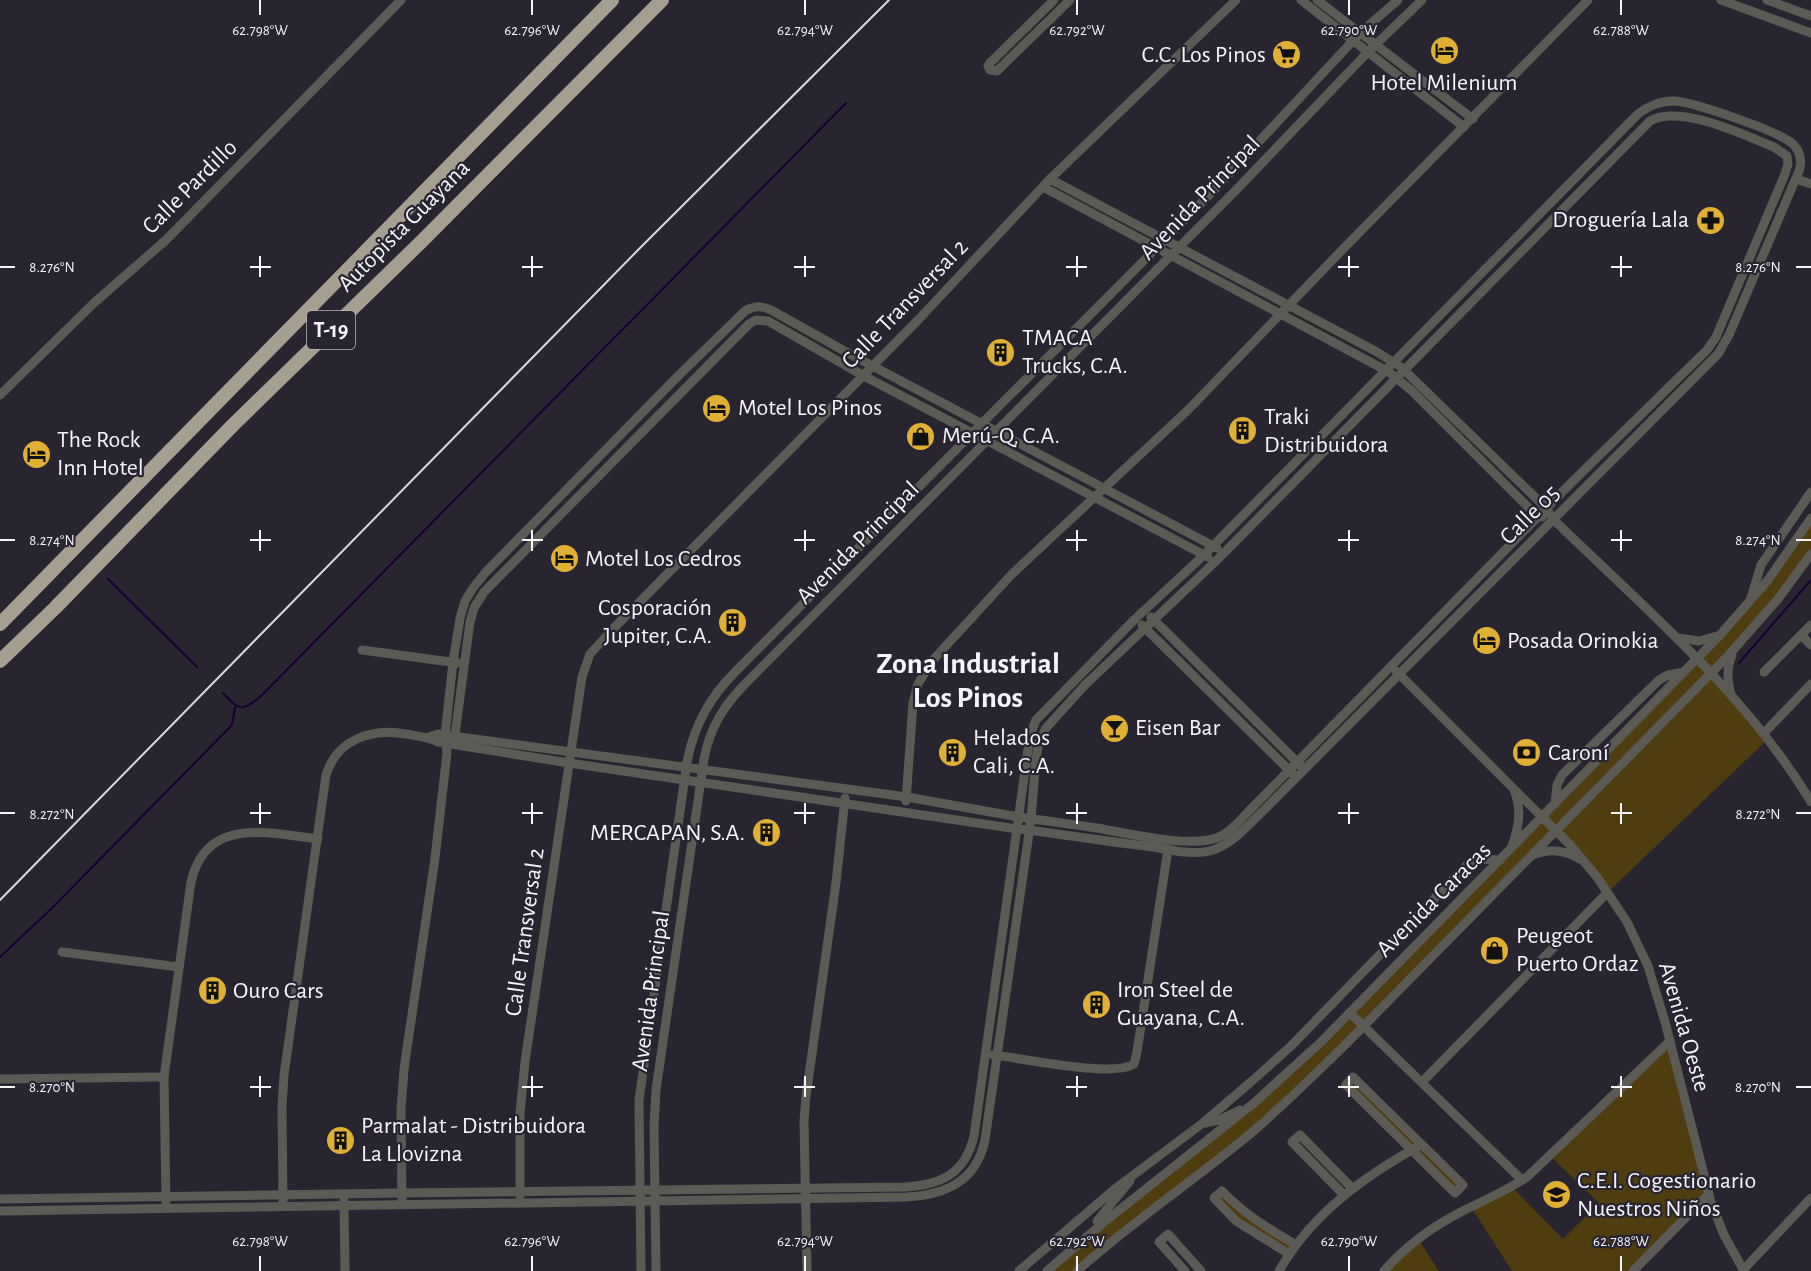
<svg xmlns="http://www.w3.org/2000/svg" width="1811" height="1271" viewBox="0 0 1811 1271" font-family="'Alegreya Sans',sans-serif">
<style>
.green{fill:#4f3c0f}
.lines{fill:none;stroke-linecap:round;stroke-linejoin:round}
.stream{stroke:#150034;stroke-width:2}
.minor{stroke:#5c5a54;stroke-width:9}
.highway{stroke:#a59f91;stroke-width:14}
.rail{stroke:#d9d7e0;stroke-width:2}
.ticks{fill:none;stroke:#f5f3fb;stroke-width:2}
.labels{text-anchor:middle;dominant-baseline:central;stroke-width:4.5;stroke-linejoin:round;paint-order:stroke}
.shield{fill:#282531;stroke:#b8b5be;stroke-width:1.5}
.shield-label{font-size:22px;font-weight:bold;fill:#f5f3fb}
.poi-label{font-size:24px;fill:#f5f3fb;stroke:#282531;text-anchor:start}
.street-label{font-size:24px;fill:#f5f3fb;stroke:#282531}
.district-label{font-size:30px;font-weight:bold;fill:#f5f3fb;stroke:#282531}
.ticks-label{font-size:15px;text-anchor:middle;fill:#f5f3fb;stroke:#282531;stroke-width:4.5;stroke-linejoin:round;paint-order:stroke}
</style>
<rect width="100%" height="100%" fill="#282531"/>
<g class="green">
<path d="M 1811,518 L 1811,554 L 1711,673 L 1768,739 L 1607,893 L 1557,830 L 1289,1100 L 1077,1271 L 1047,1271 L 1288,1073 L 1721,634 Z"/>
<path d="M 1670,1041 L 1709,1194 L 1633,1271 L 1512,1271 L 1471,1207 L 1512,1187 L 1563,1239 L 1599,1203 L 1550,1156 Z"/>
<path d="M 1353,1077 L 1463,1185 L 1455,1193 L 1346,1085 Z"/>
<path d="M 1222,1191 L 1296,1245 L 1289,1254 L 1245,1228 L 1214,1198 Z"/>
<path d="M 1418,1239 L 1439,1271 L 1384,1271 Z"/>
</g>
<g class="lines">
<g class="stream">
<path d="M 108,579 L 197,667"/>
<path d="M 1739,663 L 1811,580"/>
<path d="M 223,693 C 239,711 243,712 262,695 L 846,103"/>
<path d="M 0,957 L 51,909 L 232,725 L 235,707"/>
</g>
<g class="minor">
<path d="M 1054,0 L 990,63 L 988,66 L 990,70 L 997,71 L 1070,0"/>
<path d="M 1301,0 L 1464,127"/>
<path d="M 1317,0 L 1473,119"/>
<path d="M 1721,0 L 1811,33"/>
<path d="M 1767,0 L 1811,16"/>
<path d="M 1050,179 L 1377,352 L 1401,367 L 1546,508 L 1553,519 C 1644,608 1745,692 1811,802"/>
<path d="M 1796,179 L 1811,184"/>
<path d="M 1043,187 L 1389,372 L 1412,391 L 1538,517 L 1542,517"/>
<path d="M 0,395 L 95,302 L 166,240 L 401,0"/>
<path d="M 1751,598 L 1761,565 L 1811,492"/>
<path d="M 1151,617 L 1301,766"/>
<path d="M 1142,625 L 1292,773"/>
<path d="M 1801,635 L 1811,645"/>
<path d="M 1678,638 L 1699,641 L 1717,636"/>
<path d="M 362,650 L 458,663"/>
<path d="M 1396,671 L 1571,846 L 1597,877 L 1627,922 L 1648,966 L 1665,1022 L 1711,1202 L 1724,1235 L 1744,1271"/>
<path d="M 1764,672 L 1811,625"/>
<path d="M 1731,694 C 1727,680 1726,668 1732,655"/>
<path d="M 1764,733 L 1811,684"/>
<path d="M 454,742 L 470,622 L 474,608 L 484,592 L 749,324 L 756,320 L 768,321 L 864,376 L 1208,557"/>
<path d="M 906,801 L 913,703 L 918,684 L 932,661 L 1012,574 L 1188,410 L 1344,248 L 1588,0"/>
<path d="M 1555,804 L 1557,785 L 1562,775 L 1659,680 L 1668,675 L 1684,672"/>
<path d="M 1512,846 C 1519,827 1522,809 1514,790"/>
<path d="M 1533,855 C 1550,848 1564,850 1580,859"/>
<path d="M 62,952 L 179,967"/>
<path d="M 1350,1013 L 1522,1180"/>
<path d="M 993,1055 C 1022,1058 1112,1078 1134,1064 L 1137,1052 L 1168,849"/>
<path d="M 1353,1077 L 1463,1185 L 1455,1193 L 1346,1085 Z"/>
<path d="M 0,1079 L 164,1077"/>
<path d="M 1422,1082 L 1607,893"/>
<path d="M 1205,1123 L 1219,1120 L 1240,1110"/>
<path d="M 1344,1195 L 1292,1142 L 1300,1135 L 1352,1188"/>
<path d="M 520,1196 L 520,1113 L 525,1062 L 582,677 L 590,654 L 614,628 L 919,319 L 1050,179 L 1236,0"/>
<path d="M 0,1199 C 134,1197 268,1195 402,1193 L 904,1187 C 941,1185 965,1174 974,1136 L 1030,735 L 1036,720 L 1135,619 L 1204,555 L 1639,113 C 1650,106 1659,101 1673,101 C 1691,101 1782,132 1794,145 C 1801,153 1802,162 1799,171 L 1729,335 L 1718,354 L 1264,810 C 1249,824 1234,843 1213,850 C 1195,856 1172,850 1153,847 C 1112,842 1071,836 1029,830 L 1018,829 L 569,763 L 438,742 C 428,737 418,736 406,734 C 372,728 337,739 326,775 L 284,1075 L 282,1106 L 283,1206"/>
<path d="M 402,1199 L 401,1110 L 404,1069 L 435,858 L 447,753 L 445,735 L 453,662 L 460,618 L 465,601 L 473,588 L 485,573 L 679,375 L 745,311 C 754,306 761,305 771,310 L 848,353 L 1217,548"/>
<path d="M 344,1201 L 345,1271"/>
<path d="M 166,1202 L 164,1077 L 191,882 C 206,816 268,833 318,839"/>
<path d="M 0,1211 L 906,1197 C 945,1195 976,1182 985,1140 L 1031,819 L 1036,758 L 1039,742 L 1046,728 L 1085,685 L 1216,561 L 1650,121 C 1681,104 1743,135 1774,147 L 1787,156 L 1788,164 L 1785,174 L 1716,337 L 1707,350 L 1572,482 L 1250,810 C 1241,819 1231,832 1219,837 C 1190,849 1128,833 1097,828 C 1071,824 1045,821 1019,817 L 907,797 L 445,735 L 438,734 L 429,737"/>
<path d="M 1097,1221 L 1130,1181"/>
<path d="M 1289,1254 L 1236,1221 L 1214,1198 L 1222,1191 C 1244,1214 1269,1229 1296,1245"/>
<path d="M 1743,1270 L 1811,1198"/>
<path d="M 641,1271 L 639,1100 L 687,762 C 694,725 710,697 736,671 L 1215,189 L 1361,32 L 1398,0"/>
<path d="M 656,1271 L 654,1126 L 656,1090 L 704,759 C 710,727 724,705 747,682 L 1240,186 L 1368,52 L 1422,0"/>
<path d="M 807,1271 L 804,1121 L 806,1096 L 836,883 L 845,798"/>
<path d="M 1019,1271 L 1116,1188 L 1203,1123 L 1252,1081 L 1291,1046 L 1469,863 C 1478,857 1490,860 1500,860"/>
<path d="M 1047,1271 L 1103,1223 L 1254,1103 L 1321,1042 L 1721,634 L 1768,580 L 1811,518"/>
<path d="M 1077,1271 C 1132,1222 1193,1181 1250,1134 C 1283,1106 1313,1076 1344,1046 L 1727,657 L 1778,599 L 1811,554"/>
<path d="M 1185,1271 L 1159,1242 L 1168,1234 L 1201,1271"/>
<path d="M 1279,1271 C 1311,1215 1362,1178 1417,1147"/>
<path d="M 1384,1271 C 1404,1248 1429,1229 1457,1214 C 1480,1202 1505,1192 1527,1177 L 1670,1041"/>
<path d="M 1633,1271 L 1709,1194"/>
</g>
<g class="highway">
<path d="M 0,624 L 612,0"/>
<path d="M 0,661 L 55,608 L 233,425 L 421,242 L 662,0"/>
</g>
<path class="rail" d="M 0,900 L 641,247 L 889,0"/>
</g>
<path class="ticks" d="M 260,0 L 260,15M 532,0 L 532,15M 805,0 L 805,15M 1077,0 L 1077,15M 1349,0 L 1349,15M 1621,0 L 1621,15M 260,256 L 260,277M 532,256 L 532,277M 805,256 L 805,277M 1077,256 L 1077,277M 1349,256 L 1349,277M 1621,256 L 1621,277M 0,267 L 15,267M 250,267 L 271,267M 522,267 L 543,267M 794,267 L 815,267M 1066,267 L 1087,267M 1338,267 L 1359,267M 1611,267 L 1632,267M 1796,267 L 1811,267M 260,530 L 260,551M 532,530 L 532,551M 805,530 L 805,551M 1077,530 L 1077,551M 1349,530 L 1349,551M 1621,530 L 1621,551M 0,540 L 15,540M 250,540 L 271,540M 522,540 L 543,540M 794,540 L 815,540M 1066,540 L 1087,540M 1338,540 L 1359,540M 1611,540 L 1632,540M 1796,540 L 1811,540M 260,803 L 260,824M 532,803 L 532,824M 805,803 L 805,824M 1077,803 L 1077,824M 1349,803 L 1349,824M 1621,803 L 1621,824M 0,813 L 15,813M 250,813 L 271,813M 522,813 L 543,813M 794,813 L 815,813M 1066,813 L 1087,813M 1338,813 L 1359,813M 1611,813 L 1632,813M 1796,813 L 1811,813M 260,1076 L 260,1097M 532,1076 L 532,1097M 805,1076 L 805,1097M 1077,1076 L 1077,1097M 1349,1076 L 1349,1097M 1621,1076 L 1621,1097M 0,1087 L 15,1087M 250,1087 L 271,1087M 522,1087 L 543,1087M 794,1087 L 815,1087M 1066,1087 L 1087,1087M 1338,1087 L 1359,1087M 1611,1087 L 1632,1087M 1796,1087 L 1811,1087M 260,1256 L 260,1271M 532,1256 L 532,1271M 805,1256 L 805,1271M 1077,1256 L 1077,1271M 1349,1256 L 1349,1271M 1621,1256 L 1621,1271"/>
<defs>
<symbol id="hotel-disc" viewBox="-11 -11 22 22"><circle r="9.5" fill="#e0b034" stroke="#282531"/><path d="M-6-4.5h1.5V1H6V5H4.5V3h-9V5H-6ZM-4 0a1.8 1.8 0 1 1 3.6 0ZM.5 0V-2.5h3Q6-2.5 6 0Z" fill="#111"/></symbol>
<symbol id="supermarket-disc" viewBox="-11 -11 22 22"><circle r="9.5" fill="#e0b034" stroke="#282531"/><path d="M-6-5.5h2.5l.6 2H6L4.5 2H-2.5L-4.4-4H-6ZM-1.5 3.2a1.3 1.3 0 1 0 .1 0ZM3 3.2a1.3 1.3 0 1 0 .1 0Z" fill="#111"/></symbol>
<symbol id="pharmacy-disc" viewBox="-11 -11 22 22"><circle r="9.5" fill="#e0b034" stroke="#282531"/><path d="M-2-6h4v4h4v4h-4v4h-4v-4h-4v-4h4Z" fill="#111"/></symbol>
<symbol id="building-disc" viewBox="-11 -11 22 22"><circle r="9.5" fill="#e0b034" stroke="#282531"/><path d="M-4-6H4V6H1V3H-1V6H-4ZM-2.5-4.3h1.7v1.8h-1.7ZM.8-4.3h1.7v1.8H.8ZM-2.5-1h1.7V.8h-1.7ZM.8-1h1.7V.8H.8Z" fill="#111"/></symbol>
<symbol id="shop-disc" viewBox="-11 -11 22 22"><circle r="9.5" fill="#e0b034" stroke="#282531"/><path d="M-5-2.5h2.3a2.7 3.5 0 0 1 5.4 0H5L5.5 6h-11ZM-1.5-2.5h3a1.5 2.3 0 0 0-3 0Z" fill="#111"/></symbol>
<symbol id="bar-disc" viewBox="-11 -11 22 22"><circle r="9.5" fill="#e0b034" stroke="#282531"/><path d="M-6-5H6L.8 .8V4.5H3.5V6h-7V4.5H-.8V.8Z" fill="#111"/></symbol>
<symbol id="bank-disc" viewBox="-11 -11 22 22"><circle r="9.5" fill="#e0b034" stroke="#282531"/><path d="M-6-4H6V4H-6ZM0-2.3a2.3 2.3 0 1 0 0 4.6a2.3 2.3 0 1 0 0-4.6Z" fill="#111"/></symbol>
<symbol id="school-disc" viewBox="-11 -11 22 22"><circle r="9.5" fill="#e0b034" stroke="#282531"/><path d="M0-5L7-2L0 1L-7-2ZM-4 1L0 2.5L4 1V4Q0 6-4 4Z" fill="#111"/></symbol>
</defs>
<g fill-rule="evenodd">
<use href="#hotel-disc" x="1428" y="34" width="33" height="33"/>
<use href="#supermarket-disc" x="1270" y="38" width="33" height="33"/>
<use href="#pharmacy-disc" x="1694" y="204" width="33" height="33"/>
<use href="#building-disc" x="984" y="336" width="33" height="33"/>
<use href="#hotel-disc" x="700" y="392" width="33" height="33"/>
<use href="#building-disc" x="1226" y="414" width="33" height="33"/>
<use href="#shop-disc" x="904" y="420" width="33" height="33"/>
<use href="#hotel-disc" x="20" y="438" width="33" height="33"/>
<use href="#hotel-disc" x="548" y="542" width="33" height="33"/>
<use href="#building-disc" x="716" y="606" width="33" height="33"/>
<use href="#hotel-disc" x="1470" y="624" width="33" height="33"/>
<use href="#bar-disc" x="1098" y="712" width="33" height="33"/>
<use href="#building-disc" x="936" y="736" width="33" height="33"/>
<use href="#bank-disc" x="1510" y="736" width="33" height="33"/>
<use href="#building-disc" x="750" y="816" width="33" height="33"/>
<use href="#shop-disc" x="1478" y="934" width="33" height="33"/>
<use href="#building-disc" x="196" y="974" width="33" height="33"/>
<use href="#building-disc" x="1080" y="988" width="33" height="33"/>
<use href="#building-disc" x="324" y="1124" width="33" height="33"/>
<use href="#school-disc" x="1540" y="1178" width="33" height="33"/>
</g>
<g class="labels">
<rect class="shield" x="307" y="311" width="48" height="38" rx="4.5"/>
<g class="shield-label">
<text x="331" y="330">T-19</text>
</g>
<g class="poi-label">
<text x="1266" y="55" text-anchor="end">C.C. Los Pinos</text>
<text x="1444" y="83" text-anchor="middle">Hotel Milenium</text>
<text x="1689" y="220" text-anchor="end">Droguería Lala</text>
<text x="1022" y="338">TMACA<tspan x="1022" dy="28">Trucks, C.A.</tspan></text>
<text x="738" y="408">Motel Los Pinos</text>
<text x="1264" y="417">Traki<tspan x="1264" dy="28">Distribuidora</tspan></text>
<text x="942" y="436">Merú-Q, C.A.</text>
<text x="57" y="440">The Rock<tspan x="57" dy="28">Inn Hotel</tspan></text>
<text x="585" y="559">Motel Los Cedros</text>
<text x="712" y="608" text-anchor="end">Cosporación<tspan x="712" dy="28">Jupiter, C.A.</tspan></text>
<text x="1507" y="641">Posada Orinokia</text>
<text x="1135" y="728">Eisen Bar</text>
<text x="973" y="738">Helados<tspan x="973" dy="28">Cali, C.A.</tspan></text>
<text x="1548" y="753">Caroní</text>
<text x="745" y="833" text-anchor="end">MERCAPAN, S.A.</text>
<text x="1516" y="936">Peugeot<tspan x="1516" dy="28">Puerto Ordaz</tspan></text>
<text x="1117" y="990">Iron Steel de<tspan x="1117" dy="28">Guayana, C.A.</tspan></text>
<text x="233" y="991">Ouro Cars</text>
<text x="361" y="1126">Parmalat - Distribuidora<tspan x="361" dy="28">La Llovizna</tspan></text>
<text x="1577" y="1181">C.E.I. Cogestionario<tspan x="1577" dy="28">Nuestros Niños</tspan></text>
</g>
<g class="street-label">
<text transform="translate(190 187) rotate(-45)">Calle Pardillo</text>
<text transform="translate(1200 198) rotate(-46)">Avenida Principal</text>
<text transform="translate(404 226) rotate(-45)">Autopista Guayana</text>
<text transform="translate(905 304) rotate(-46)">Calle Transversal 2</text>
<text transform="translate(1530 515) rotate(-45)">Calle 05</text>
<text transform="translate(858 543) rotate(-45)">Avenida Principal</text>
<text transform="translate(1434 900) rotate(-45)">Avenida Caracas</text>
<text transform="translate(525 932) rotate(-82)">Calle Transversal 2</text>
<text transform="translate(651 991) rotate(-82)">Avenida Principal</text>
<text transform="translate(1684 1027) rotate(74)">Avenida Oeste</text>
</g>
<g class="district-label">
<text x="968" y="664">Zona Industrial<tspan x="968" dy="34">Los Pinos</tspan></text>
</g>
</g>
<g class="ticks-label">
<text x="260" y="35">62.798°W</text>
<text x="532" y="35">62.796°W</text>
<text x="805" y="35">62.794°W</text>
<text x="1077" y="35">62.792°W</text>
<text x="1349" y="35">62.790°W</text>
<text x="1621" y="35">62.788°W</text>
<text x="52" y="272">8.276°N</text>
<text x="1758" y="272">8.276°N</text>
<text x="52" y="545">8.274°N</text>
<text x="1758" y="545">8.274°N</text>
<text x="52" y="819">8.272°N</text>
<text x="1758" y="819">8.272°N</text>
<text x="52" y="1092">8.270°N</text>
<text x="1758" y="1092">8.270°N</text>
<text x="260" y="1246">62.798°W</text>
<text x="532" y="1246">62.796°W</text>
<text x="805" y="1246">62.794°W</text>
<text x="1077" y="1246">62.792°W</text>
<text x="1349" y="1246">62.790°W</text>
<text x="1621" y="1246">62.788°W</text>
</g>
</svg>
